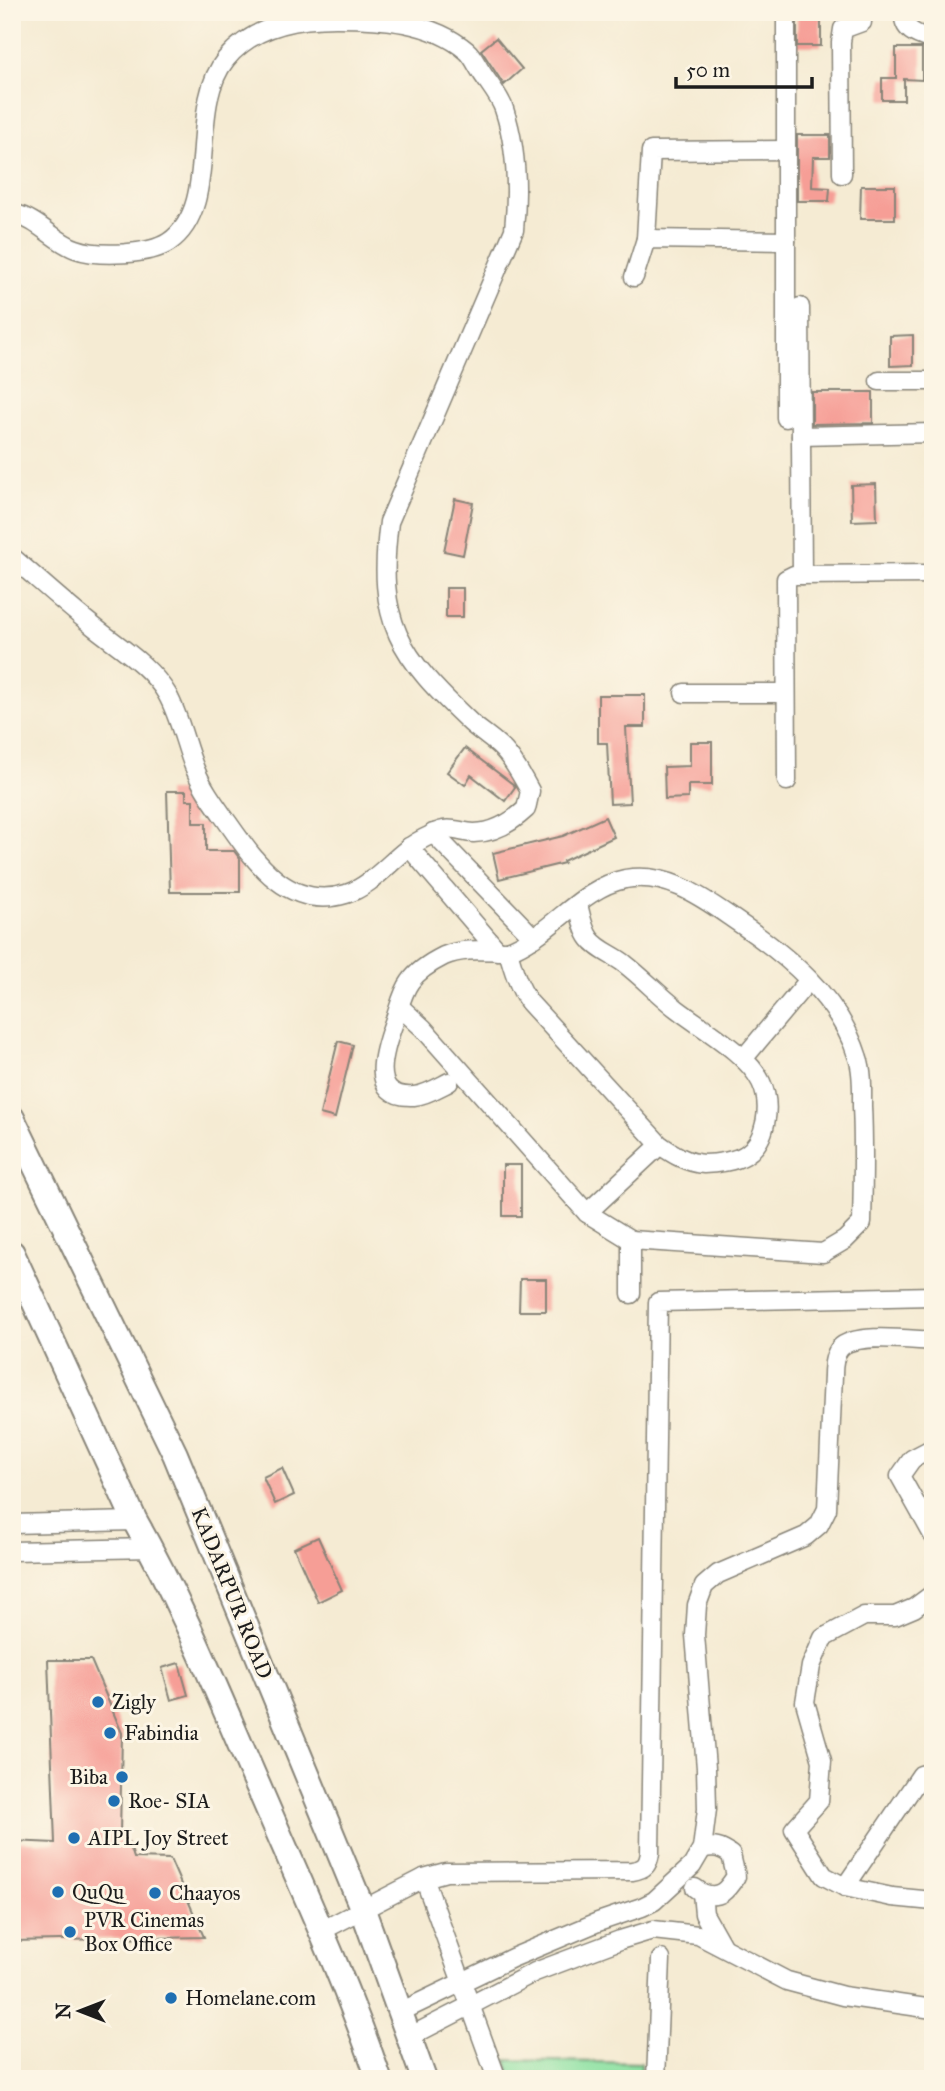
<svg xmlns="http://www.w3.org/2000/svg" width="945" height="2091" viewBox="0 0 945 2091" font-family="'IM FELL Great Primer',serif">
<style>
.green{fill:#8ce1a2;stroke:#547e5f;stroke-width:2}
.building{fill:#f69e96}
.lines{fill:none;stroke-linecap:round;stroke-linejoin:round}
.street-casing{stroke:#888478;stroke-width:21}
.secondary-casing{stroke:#888478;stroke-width:28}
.street{stroke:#fff;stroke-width:18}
.secondary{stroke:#fff;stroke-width:24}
.poi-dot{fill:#1f6fb2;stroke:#fcf5e5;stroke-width:2.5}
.labels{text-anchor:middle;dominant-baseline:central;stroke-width:6;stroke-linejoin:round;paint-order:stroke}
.street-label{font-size:21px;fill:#1c1c1c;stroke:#fcf5e5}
.poi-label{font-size:21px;fill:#1c1c1c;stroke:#fcf5e5;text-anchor:start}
</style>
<rect width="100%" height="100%" fill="#fcf5e5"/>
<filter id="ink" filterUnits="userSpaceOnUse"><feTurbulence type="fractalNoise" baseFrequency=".0143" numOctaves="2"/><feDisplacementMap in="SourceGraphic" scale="14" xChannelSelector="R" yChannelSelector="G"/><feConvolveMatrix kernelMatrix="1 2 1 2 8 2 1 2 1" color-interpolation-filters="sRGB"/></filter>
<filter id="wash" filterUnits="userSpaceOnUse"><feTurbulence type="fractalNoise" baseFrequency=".00686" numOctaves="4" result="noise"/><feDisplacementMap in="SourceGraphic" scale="28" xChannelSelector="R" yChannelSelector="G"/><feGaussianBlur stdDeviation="1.57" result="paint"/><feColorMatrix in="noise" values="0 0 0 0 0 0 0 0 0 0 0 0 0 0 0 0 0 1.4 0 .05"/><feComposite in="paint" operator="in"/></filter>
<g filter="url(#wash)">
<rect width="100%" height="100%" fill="#f5ebd3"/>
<path class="green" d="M 506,2060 L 641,2063 L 641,2079 L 511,2079 Z"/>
<g id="blocks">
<g class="building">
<rect x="797" y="12" width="24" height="34"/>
<path d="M 496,38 L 522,69 L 504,85 L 481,50 Z"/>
<path d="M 896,48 L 922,48 L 922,80 L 904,79 L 904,100 L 882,100 L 882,78 L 896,78 Z"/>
<path d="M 797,135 L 830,135 L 830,157 L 813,157 L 812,187 L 830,188 L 829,201 L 797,201 Z"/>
<path d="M 861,186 L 895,186 L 895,219 L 860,219 Z"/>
<path d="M 913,335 L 913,365 L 890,366 L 890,336 Z"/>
<path d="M 812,392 L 873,392 L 873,423 L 812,424 Z"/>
<path d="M 876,484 L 877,520 L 852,521 L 851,485 Z"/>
<path d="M 455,499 L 473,503 L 463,555 L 444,551 Z"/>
<rect x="446" y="588" width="17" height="29"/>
<path d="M 598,695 L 645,695 L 645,727 L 626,727 L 630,803 L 610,804 L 607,743 L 598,743 Z"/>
<path d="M 690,742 L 712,742 L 712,785 L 688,785 L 688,798 L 665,799 L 664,767 L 690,766 Z"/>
<path d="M 465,748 L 514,785 L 515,787 L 505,801 L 471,775 L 465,785 L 447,772 Z"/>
<path d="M 167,791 L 186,791 L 186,800 L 193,800 L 193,823 L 206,823 L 206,851 L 234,851 L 240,859 L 240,892 L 170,892 Z"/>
<path d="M 605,817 L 614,837 L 563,861 L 564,863 L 499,879 L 493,853 L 563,836 Z"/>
<path d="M 338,1041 L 353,1045 L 335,1118 L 320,1114 Z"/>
<rect x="503" y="1165" width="18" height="51"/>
<path d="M 520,1279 L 546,1279 L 546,1311 L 519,1311 Z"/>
<path d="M 282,1468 L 294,1495 L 275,1504 L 263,1477 Z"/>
<path d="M 318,1537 L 342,1590 L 318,1602 L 294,1548 Z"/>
<path d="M 48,1660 L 91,1660 L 122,1733 L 120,1834 L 129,1843 L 134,1858 L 170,1859 L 204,1937 L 12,1941 L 12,1841 L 55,1843 Z"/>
<path d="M 179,1663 L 188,1695 L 171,1700 L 162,1668 Z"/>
</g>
</g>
</g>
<g filter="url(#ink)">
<use href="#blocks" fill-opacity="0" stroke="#888478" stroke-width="2"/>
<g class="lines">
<defs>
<g id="street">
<path d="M 904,12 C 902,31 917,35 933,40"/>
<path d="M 842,174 L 841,42 L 843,29 L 862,22 L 862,12"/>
<path d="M 12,213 C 40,220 53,241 76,249 C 98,257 150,255 169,242 C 222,205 186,108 226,59 C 253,26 295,18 336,18 C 380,18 432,21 467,51 C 473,56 477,66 482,73 C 489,84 500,97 504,109 C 517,148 518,190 514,230 L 389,522 C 376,623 399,655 471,723 C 482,733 498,742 507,754 C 516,765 523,778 530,791 L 526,809 C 512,822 494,833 474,833 C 458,832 449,825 433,834 C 424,838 414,843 406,850 C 388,864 369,887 346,894 C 289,911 256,863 228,823 C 216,806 203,789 195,769 C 185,745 180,717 167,694 C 150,665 119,647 93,626 C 65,604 39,580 12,557"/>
<path d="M 646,239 L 651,151 L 786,150"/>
<path d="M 786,241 L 786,418"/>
<path d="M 634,277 L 646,239 L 786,241 L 786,12"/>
<path d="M 800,307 L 802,575"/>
<path d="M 879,381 L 933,381"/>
<path d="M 801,436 L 933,433"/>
<path d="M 684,693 L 786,693"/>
<path d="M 787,781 L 786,579 L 794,575 L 933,574"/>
<path d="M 433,833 L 534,938"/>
<path d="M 409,847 L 498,951"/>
<path d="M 578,904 C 581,916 583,930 590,939 C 598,950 614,955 625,964 C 643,978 659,995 677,1009 C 703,1029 747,1053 761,1082 C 772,1105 767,1141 745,1155 C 735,1161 716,1164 704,1164 C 687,1163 673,1154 660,1145 L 529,1002 C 518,986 513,969 508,951 C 551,935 580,888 625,879 C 667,872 700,896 732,918 C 784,953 839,996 858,1058 C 863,1072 862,1090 862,1106 C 864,1145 863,1184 862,1223 L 845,1240 L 823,1253 L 631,1240"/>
<path d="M 400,1007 L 423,1028 L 587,1213 L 631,1240 L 631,1294"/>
<path d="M 743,1059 L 809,980"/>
<path d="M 449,1082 C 439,1087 426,1095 414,1096 C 366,1099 385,1047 394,1022 C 399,1009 402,993 410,982 C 418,970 432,962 444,956 C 465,947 487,951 508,951"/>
<path d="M 587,1213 L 660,1145"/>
<path d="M 933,1448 L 912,1459 L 900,1476 L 933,1535"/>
<path d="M 12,1524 L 135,1521"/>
<path d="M 12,1551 L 151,1548"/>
<path d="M 933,1594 L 914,1608 L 895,1616 L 864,1616 L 823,1638 L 811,1666 L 805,1702 L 822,1761 L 819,1801 L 794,1829 L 824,1876 L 845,1887 L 921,1775 L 933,1772"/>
<path d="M 702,1849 C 714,1845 722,1848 731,1855 L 736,1876 C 727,1890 720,1900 702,1893"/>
<path d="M 424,1878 L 497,2079"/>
<path d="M 845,1887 L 892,1897 L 933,1901"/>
<path d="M 695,1888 L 702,1893 L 704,1914 L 722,1946"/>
<path d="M 321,1931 L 424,1878 L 446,1872 L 632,1871 C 645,1869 648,1865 650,1853 L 658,1302 L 933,1296"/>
<path d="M 400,2012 L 512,1958 L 598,1922 L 642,1907 L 654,1901 L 692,1866 L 702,1849 L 707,1809 L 706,1768 L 695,1635 L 697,1605 L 704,1586 L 718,1574 L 806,1536 L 819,1525 L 827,1509 L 833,1375 C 833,1366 834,1355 840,1348 C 855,1332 911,1340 933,1341"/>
<path d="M 409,2037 L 535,1972 L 620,1940 L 653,1930 L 698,1935 L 787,1981 L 843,1996 L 933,2009"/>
<path d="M 656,2079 L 661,1959"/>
</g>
<g id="secondary">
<path d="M 12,1118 L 175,1454 L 363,1910 L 424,2079"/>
<path d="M 12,1253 L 135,1521 C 183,1606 220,1699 259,1788 C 300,1884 345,1979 379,2079"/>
</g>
</defs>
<use href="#street" class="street-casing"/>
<use href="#secondary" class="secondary-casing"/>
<use href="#street" class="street"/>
<use href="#secondary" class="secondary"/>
</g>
</g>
<g class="poi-dot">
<circle cx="98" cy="1702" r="7"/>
<circle cx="110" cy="1733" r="7"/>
<circle cx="122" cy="1777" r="7"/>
<circle cx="114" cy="1801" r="7"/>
<circle cx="74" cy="1838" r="7"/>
<circle cx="58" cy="1892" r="7"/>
<circle cx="155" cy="1893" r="7"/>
<circle cx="70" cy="1932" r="7"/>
<circle cx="171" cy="1998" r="7"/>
</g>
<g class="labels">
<g class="street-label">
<text transform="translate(232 1593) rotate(68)">KADARPUR ROAD</text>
</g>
<g class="poi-label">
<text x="112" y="1702">Zigly</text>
<text x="124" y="1733">Fabindia</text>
<text x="108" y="1777" text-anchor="end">Biba</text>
<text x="128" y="1801">Roe- SIA</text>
<text x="88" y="1838">AIPL Joy Street</text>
<text x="72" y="1892">QuQu</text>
<text x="169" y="1893">Chaayos</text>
<text x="84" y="1920">PVR Cinemas<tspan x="84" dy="24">Box Office</tspan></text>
<text x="185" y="1998">Homelane.com</text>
</g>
</g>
<rect width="945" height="2091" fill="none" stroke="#fcf5e5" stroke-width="42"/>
<g transform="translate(80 2011) rotate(270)" stroke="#fcf5e5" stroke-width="5" paint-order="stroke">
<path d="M0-5L12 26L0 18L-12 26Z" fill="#1c1c1c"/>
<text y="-10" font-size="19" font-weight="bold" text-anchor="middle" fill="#1c1c1c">N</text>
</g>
<path d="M676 77v10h136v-10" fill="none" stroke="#1c1c1c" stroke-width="3.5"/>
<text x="686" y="77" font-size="21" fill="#1c1c1c" stroke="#fcf5e5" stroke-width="5" paint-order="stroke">50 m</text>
</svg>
